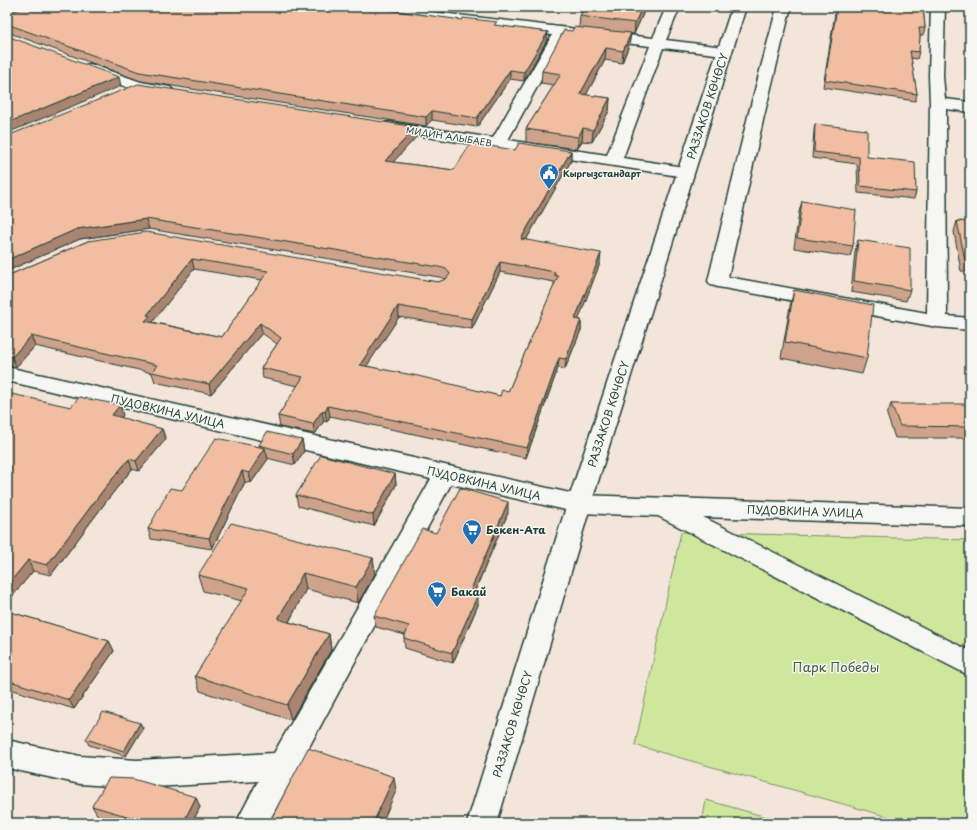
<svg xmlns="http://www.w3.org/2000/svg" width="977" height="830" viewBox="0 0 977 830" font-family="'Playpen Sans',sans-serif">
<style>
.green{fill:#cfe79d;stroke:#779268}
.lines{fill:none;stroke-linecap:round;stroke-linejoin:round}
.minor-casing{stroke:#1f3d34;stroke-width:3}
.highway-casing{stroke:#1f3d34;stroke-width:3}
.minor{fill:#f6f6f2;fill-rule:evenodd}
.highway{fill:#f6f6f2;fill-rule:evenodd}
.wall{fill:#cfa38b;stroke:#1f3d34;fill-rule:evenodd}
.shaded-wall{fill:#a98571;stroke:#1f3d34}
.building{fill:#f1bea2;stroke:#1f3d34;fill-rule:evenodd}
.labels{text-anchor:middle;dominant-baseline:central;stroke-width:3;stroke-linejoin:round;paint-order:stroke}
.far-street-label{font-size:9px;fill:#1f3d34;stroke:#f6f6f2}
.far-poi-label{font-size:9px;font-weight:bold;fill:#1f3d34;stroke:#f6f6f2;text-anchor:start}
.street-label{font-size:11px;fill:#1f3d34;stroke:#f6f6f2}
.poi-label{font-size:11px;font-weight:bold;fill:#1f3d34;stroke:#f6f6f2;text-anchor:start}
.near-park-label{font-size:13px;fill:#425f49;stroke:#f6f6f2}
</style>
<rect width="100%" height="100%" fill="#f4e5da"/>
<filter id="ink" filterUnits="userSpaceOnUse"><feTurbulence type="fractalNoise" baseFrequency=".025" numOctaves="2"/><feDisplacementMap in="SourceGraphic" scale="8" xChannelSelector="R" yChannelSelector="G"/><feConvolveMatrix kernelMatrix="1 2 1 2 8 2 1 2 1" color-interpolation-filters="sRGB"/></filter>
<g filter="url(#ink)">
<g class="green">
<path d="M 681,532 L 970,540 L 970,823 L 910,823 L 635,745 Z"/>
<path d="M 706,800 L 788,823 L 702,823 Z"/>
</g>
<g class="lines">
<defs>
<g id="minor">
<path d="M 349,7 L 390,7 L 653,38 L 666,7 L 680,7 L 666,40 L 724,47 L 729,48 L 731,51 L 729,54 L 724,55 L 663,48 L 623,158 L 691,168 L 693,172 L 691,176 L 685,177 L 382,130 L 380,127 L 382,124 L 388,122 L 493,138 L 552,35 L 356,11 L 351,10 ZM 565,36 L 650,46 L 607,155 L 508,140 Z"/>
<path d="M 777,7 L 791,7 L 764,116 L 728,277 L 927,313 L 930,103 L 929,76 L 931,7 L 945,7 L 943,76 L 945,99 L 970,102 L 970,112 L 946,109 L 947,316 L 970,318 L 970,330 L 937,327 L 718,287 L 711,285 L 708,281 L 748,116 Z"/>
<path d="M 90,64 L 141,82 L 170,87 L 173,90 L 170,93 C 148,99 107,79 85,71 L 83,68 L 85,65 Z"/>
<path d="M 7,367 L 579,495 L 970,508 L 970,526 L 703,517 L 970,651 L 970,676 L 658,516 L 579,513 L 451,484 L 268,823 L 236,823 L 258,781 L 137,788 L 80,784 L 7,768 L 7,740 L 80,756 L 137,760 L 274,753 L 431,479 L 7,381 Z"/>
</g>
<path id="highway" d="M 732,7 L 746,7 L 591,504 L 497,823 L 467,823 L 567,504 Z"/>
</defs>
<use href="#minor" class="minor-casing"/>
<use href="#highway" class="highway-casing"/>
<use href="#minor" class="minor"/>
<use href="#highway" class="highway"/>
</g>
<g class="wall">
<path d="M 585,7 L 646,7 L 634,34 L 631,34 L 629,45 L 622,63 L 605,60 L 586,95 L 610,98 L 609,111 L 592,142 L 582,141 L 577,149 L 526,142 L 526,129 L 554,85 L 541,83 L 542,71 L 572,31 L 579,27 L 580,16 Z"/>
<path d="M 836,7 L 923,7 L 925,28 L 923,35 L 920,35 L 919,52 L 917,59 L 911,58 L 917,94 L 915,101 L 823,87 Z"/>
<path d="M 951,7 L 970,7 L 970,48 L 967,9 Z"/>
<path d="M 403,12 L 497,26 L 548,32 L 547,40 L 524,81 L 510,79 L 477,127 L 432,120 L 426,126 L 141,81 L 7,32 L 7,13 Z"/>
<path d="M 815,124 L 867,157 L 916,192 L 914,199 L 858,193 L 857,164 L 812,158 L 814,130 Z"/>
<path d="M 7,136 L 417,136 L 393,162 L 454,170 L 515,150 L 571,151 L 571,161 L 526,240 L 600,263 L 578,319 L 581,320 L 581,330 L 565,369 L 558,368 L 526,458 L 330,416 L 327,422 L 324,421 L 315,434 L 280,427 L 278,416 L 298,386 L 263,378 L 261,368 L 277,344 L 262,333 L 211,394 L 155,382 L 152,373 L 35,346 L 16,367 L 7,366 L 7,276 L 88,241 L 438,282 L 447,279 L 439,277 L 149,229 L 80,239 L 7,271 ZM 194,269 L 262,280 L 222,337 L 152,322 ZM 500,272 L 554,282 L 554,286 L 508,392 L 500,396 L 366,366 L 399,317 L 472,329 Z"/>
<path d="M 802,201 L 853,246 L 850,257 L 794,248 L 799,212 Z"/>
<path d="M 957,221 L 970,222 L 970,272 L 961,271 L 954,232 Z"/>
<path d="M 858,240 L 910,290 L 906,301 L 851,292 L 855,251 Z"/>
<path d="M 794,290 L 867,358 L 862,374 L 781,358 L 790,306 Z"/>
<path d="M 891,404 L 970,409 L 970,438 L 895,438 L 887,415 Z"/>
<path d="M 71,407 L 123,415 L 121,418 L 162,429 L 166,439 L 139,471 L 132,469 L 108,499 L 51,575 L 33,571 L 7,603 Z"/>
<path d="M 302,440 L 304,451 L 295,465 L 267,458 L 268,459 L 251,483 L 245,482 L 212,549 L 151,539 L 148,529 L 182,490 L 260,447 L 259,445 Z"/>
<path d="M 395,474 L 396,485 L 374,526 L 298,506 L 296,495 Z"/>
<path d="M 508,513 L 474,593 L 478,605 L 453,663 L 405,648 L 404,638 L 405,635 L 376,627 L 374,616 Z"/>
<path d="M 373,558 L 375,574 L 358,603 L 306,589 L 289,622 L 329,634 L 331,650 L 291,720 L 200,691 L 195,676 L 242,601 L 203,591 L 198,575 Z"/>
<path d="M 7,611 L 109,641 L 114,651 L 74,709 L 7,688 Z"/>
<path d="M 140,723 L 143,728 L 126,756 L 89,745 L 86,739 Z"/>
<path d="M 92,806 L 200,807 L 192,823 L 122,823 L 98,816 Z"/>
</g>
<g class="shaded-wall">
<path d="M 7,7 L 17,7 L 7,11 Z"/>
<path d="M 642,7 L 646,7 L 634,34 L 635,23 Z"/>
<path d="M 548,32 L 547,40 L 524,81 L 524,72 Z"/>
<path d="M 631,33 L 629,45 L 622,63 L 623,51 Z"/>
<path d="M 606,48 L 605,60 L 580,106 L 580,94 Z"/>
<path d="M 510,70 L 510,79 L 477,127 L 477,118 Z"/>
<path d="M 119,77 L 121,86 L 7,133 L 7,123 Z"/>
<path d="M 610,98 L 609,111 L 592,142 L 593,130 Z"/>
<path d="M 432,111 L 432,120 L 426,126 L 426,117 Z"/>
<path d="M 416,127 L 417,136 L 386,170 L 385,161 Z"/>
<path d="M 583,128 L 582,141 L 577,149 L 578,137 Z"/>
<path d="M 571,151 L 571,161 L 521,249 L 521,239 Z"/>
<path d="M 146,219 L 149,229 L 80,239 L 7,271 L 7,260 L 77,229 Z"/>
<path d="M 601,253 L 600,263 L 575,329 L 575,319 Z"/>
<path d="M 192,259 L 194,269 L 152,323 L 145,321 L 147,315 Z"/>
<path d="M 500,262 L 500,272 L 472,329 L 472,319 Z"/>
<path d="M 398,306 L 399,317 L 361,375 L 360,365 Z"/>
<path d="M 581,320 L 581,330 L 565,369 L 566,359 Z"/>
<path d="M 260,323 L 262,333 L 211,394 L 209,384 Z"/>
<path d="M 31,336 L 35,346 L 16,367 L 12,357 Z"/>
<path d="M 559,358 L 558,368 L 526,458 L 527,448 Z"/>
<path d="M 120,405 L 123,415 L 116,425 L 112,415 Z"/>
<path d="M 328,406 L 330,416 L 327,422 L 325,412 Z"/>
<path d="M 322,411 L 324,421 L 315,434 L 313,424 Z"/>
<path d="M 162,429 L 166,439 L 139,471 L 136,461 Z"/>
<path d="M 302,440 L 304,451 L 295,465 L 293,454 Z"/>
<path d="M 265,448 L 268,459 L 251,483 L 249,473 Z"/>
<path d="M 129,459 L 132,469 L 108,499 L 51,575 L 47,565 L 104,489 Z"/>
<path d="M 242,471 L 245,482 L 212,549 L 209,538 Z"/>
<path d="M 395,474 L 396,485 L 374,526 L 373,515 Z"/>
<path d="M 508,502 L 508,513 L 470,602 L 470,592 Z"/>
<path d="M 373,558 L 375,574 L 358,603 L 356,587 Z"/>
<path d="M 28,560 L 33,571 L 7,603 L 7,586 Z"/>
<path d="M 303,573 L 306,589 L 282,635 L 278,619 Z"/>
<path d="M 478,594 L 478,605 L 453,663 L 452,653 Z"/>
<path d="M 329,634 L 331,650 L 291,720 L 287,705 Z"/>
<path d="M 109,641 L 114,651 L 74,709 L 69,700 Z"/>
<path d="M 140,723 L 143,728 L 126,756 L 124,751 Z"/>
<path d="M 394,777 L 396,791 L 382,823 L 373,823 Z"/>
<path d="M 196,797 L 200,807 L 192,823 L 183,823 Z"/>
</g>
<g class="building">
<path d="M 26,7 L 371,7 L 403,12 L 462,20 L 463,18 L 497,22 L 494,25 L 548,32 L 524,72 L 510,70 L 477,118 L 432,111 L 426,117 L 139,72 L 7,24 L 7,13 Z"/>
<path d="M 585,7 L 642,7 L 635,23 L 580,16 Z"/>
<path d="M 837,7 L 923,7 L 925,28 L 919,28 L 920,35 L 919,52 L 910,51 L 917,94 L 825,80 Z"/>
<path d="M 574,27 L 631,33 L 623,51 L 606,48 L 580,94 L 610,98 L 593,130 L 583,128 L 578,137 L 526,129 L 561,74 L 542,71 L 564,30 L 572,31 Z"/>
<path d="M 7,36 L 119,77 L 7,123 Z"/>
<path d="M 138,84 L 416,127 L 385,161 L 454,170 L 471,143 L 515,150 L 519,143 L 571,151 L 521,239 L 601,253 L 575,319 L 581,320 L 566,359 L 559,358 L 527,448 L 328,406 L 325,412 L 322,411 L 313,424 L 278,416 L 303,377 L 261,368 L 281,338 L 260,323 L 209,384 L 152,372 L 157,365 L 31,336 L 12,357 L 7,357 L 7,276 L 88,241 L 146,232 L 438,282 L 446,279 L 450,274 L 446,269 L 439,267 L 146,219 L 77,229 L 7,260 L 7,136 ZM 192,259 L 268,271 L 222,337 L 145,321 L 150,316 L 147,315 ZM 500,262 L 555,272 L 554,275 L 558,276 L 508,392 L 502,390 L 500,396 L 418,376 L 360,365 L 398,306 L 472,319 Z"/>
<path d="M 815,124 L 867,130 L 867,157 L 915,162 L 916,192 L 860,186 L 859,157 L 814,152 Z"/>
<path d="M 802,201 L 856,210 L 853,246 L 797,238 Z"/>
<path d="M 957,221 L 970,222 L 970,261 L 965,260 Z"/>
<path d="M 858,240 L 910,248 L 910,290 L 854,281 Z"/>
<path d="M 794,290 L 873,305 L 867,358 L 785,342 Z"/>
<path d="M 7,393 L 71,407 L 79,397 L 120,405 L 112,415 L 162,429 L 136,461 L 129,459 L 104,489 L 47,565 L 28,560 L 7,586 Z"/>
<path d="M 891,404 L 968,404 L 970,409 L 970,427 L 900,426 Z"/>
<path d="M 267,432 L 302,440 L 293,454 L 259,445 Z"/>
<path d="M 216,438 L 265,448 L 249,473 L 242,471 L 209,538 L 148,529 L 170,488 L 182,490 Z"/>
<path d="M 321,455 L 395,474 L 373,515 L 296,495 Z"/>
<path d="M 460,488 L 508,502 L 470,592 L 478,594 L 452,653 L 404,638 L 409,626 L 374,616 L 422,529 L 436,533 Z"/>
<path d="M 231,523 L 373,558 L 356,587 L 303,573 L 278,619 L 329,634 L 287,705 L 195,676 L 249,588 L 198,575 Z"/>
<path d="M 7,611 L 109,641 L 69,700 L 7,680 Z"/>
<path d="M 103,712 L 140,723 L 124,751 L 86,739 Z"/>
<path d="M 308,748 L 394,777 L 373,823 L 269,823 Z"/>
<path d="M 109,778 L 133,779 L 196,797 L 183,823 L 150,823 L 92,806 Z"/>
</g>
</g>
<defs>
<symbol id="civic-pin" viewBox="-11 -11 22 30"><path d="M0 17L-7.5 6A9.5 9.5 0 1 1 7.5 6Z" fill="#1f6fb2" stroke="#f6f6f2"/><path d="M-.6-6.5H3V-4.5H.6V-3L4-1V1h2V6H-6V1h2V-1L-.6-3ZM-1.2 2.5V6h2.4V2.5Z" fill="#fff"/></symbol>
<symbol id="supermarket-pin" viewBox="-11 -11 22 30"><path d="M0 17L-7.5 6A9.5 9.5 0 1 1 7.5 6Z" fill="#1f6fb2" stroke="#f6f6f2"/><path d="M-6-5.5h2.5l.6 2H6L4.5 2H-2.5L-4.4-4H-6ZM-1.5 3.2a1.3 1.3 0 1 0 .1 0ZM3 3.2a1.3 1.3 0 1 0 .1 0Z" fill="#fff"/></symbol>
</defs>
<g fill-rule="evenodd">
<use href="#civic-pin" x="538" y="162" width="22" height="30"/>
<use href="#supermarket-pin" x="461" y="518" width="22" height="30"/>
<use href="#supermarket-pin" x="426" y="580" width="22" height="30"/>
</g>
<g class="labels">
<g class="far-street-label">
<text transform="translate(449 136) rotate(9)">МИДИН АЛЫБАЕВ</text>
</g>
<g class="far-poi-label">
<text x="563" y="173">Кыргызстандарт</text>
</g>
<g class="street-label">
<text transform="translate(707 106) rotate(-72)">РАЗЗАКОВ КӨЧӨСҮ</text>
<text transform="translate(168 411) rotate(13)">ПУДОВКИНА УЛИЦА</text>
<text transform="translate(608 414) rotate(-72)">РАЗЗАКОВ КӨЧӨСҮ</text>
<text transform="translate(484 483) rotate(13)">ПУДОВКИНА УЛИЦА</text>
<text transform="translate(805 511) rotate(2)">ПУДОВКИНА УЛИЦА</text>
<text transform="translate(512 724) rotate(-73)">РАЗЗАКОВ КӨЧӨСҮ</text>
</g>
<g class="poi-label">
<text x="486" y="529">Бекен-Ата</text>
<text x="451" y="591">Бакай</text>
</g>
<g class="near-park-label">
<text x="836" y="666">Парк Победы</text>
</g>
</g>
<rect width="977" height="830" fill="none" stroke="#f6f6f2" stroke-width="24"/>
<rect x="12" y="12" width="953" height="806" fill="none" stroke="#1f3d34" stroke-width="1.5" filter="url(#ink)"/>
</svg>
